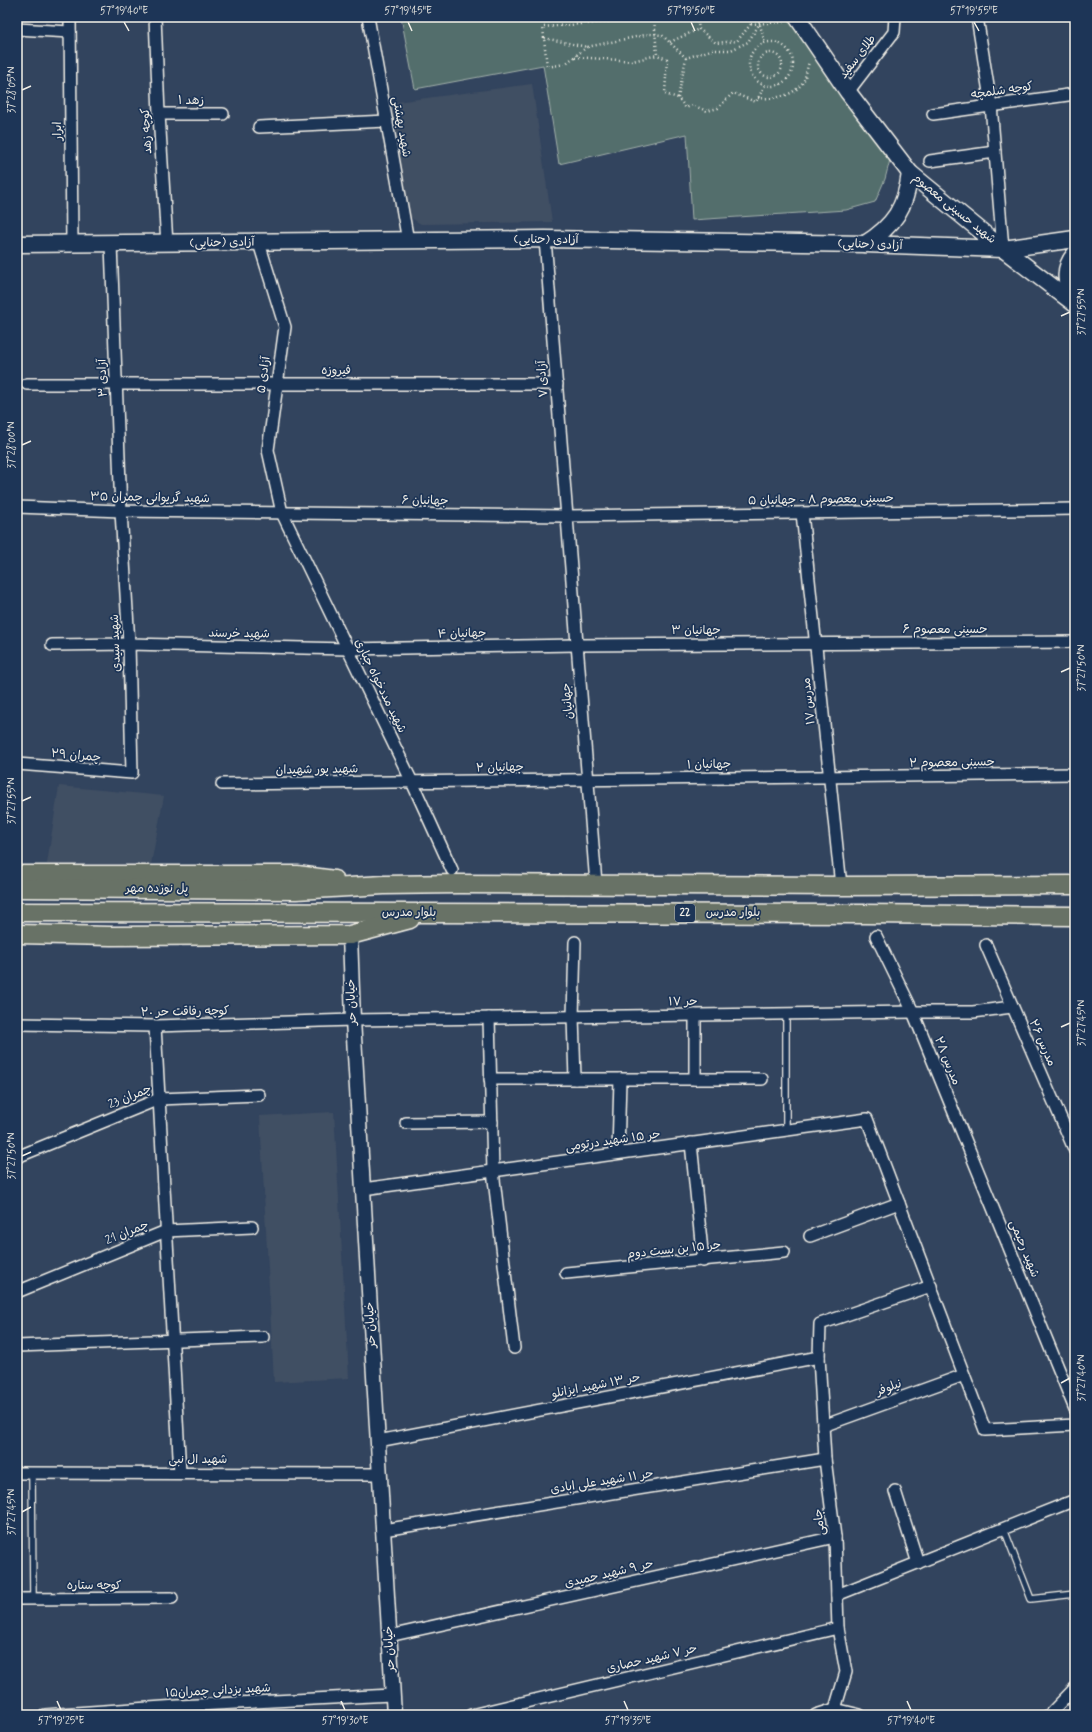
<svg xmlns="http://www.w3.org/2000/svg" width="1092" height="1732" viewBox="0 0 1092 1732" font-family="Mynerve,'Playpen Sans Arabic',sans-serif">
<style>
.built{fill:#414f63}
.green{fill:#526e6c;stroke:#a3b0aa}
.lines{fill:none;stroke-linecap:round;stroke-linejoin:round}
.service-casing{stroke:#f4f1e8;stroke-width:8}
.minor-casing{stroke:#f4f1e8;stroke-width:14}
.tertiary-casing{stroke:#f4f1e8;stroke-width:17}
.secondary-casing{stroke:#f4f1e8;stroke-width:19}
.primary-casing{stroke:#f4f1e8;stroke-width:21}
.path{stroke:#f4f1e8;stroke-width:2.5;stroke-dasharray:1 3;stroke-linecap:butt}
.service{stroke:#1d3557;stroke-width:5.5}
.minor{stroke:#1d3557;stroke-width:11}
.tertiary{stroke:#1d3557;stroke-width:14}
.secondary{stroke:#1d3557;stroke-width:16}
.primary{stroke:#687266;stroke-width:18}
.ticks{fill:none;stroke:#f4f1e8;stroke-width:1.5}
.labels{text-anchor:middle;dominant-baseline:central;stroke-width:3.5;stroke-linejoin:round;paint-order:stroke}
.shield{fill:#1d3557;stroke:#b4b9bc;stroke-width:1}
.shield-label{font-size:11px;font-weight:bold;fill:#f4f1e8}
.street-label{font-size:12px;fill:#f4f1e8;stroke:#1d3557}
.neatline{fill:none;stroke:#f4f1e8;stroke-width:1.5}
.ticks-label{font-size:10px;text-anchor:middle;fill:#f4f1e8}
</style>
<rect width="100%" height="100%" fill="#32445e"/>
<filter id="ink" filterUnits="userSpaceOnUse"><feTurbulence type="fractalNoise" baseFrequency=".025" numOctaves="2"/><feDisplacementMap in="SourceGraphic" scale="8" xChannelSelector="R" yChannelSelector="G"/><feConvolveMatrix kernelMatrix="1 2 1 2 8 2 1 2 1" color-interpolation-filters="sRGB"/></filter>
<g filter="url(#ink)">
<g class="built">
<path d="M 532,84 L 552,222 L 421,224 L 408,216 L 389,103 Z"/>
<path d="M 59,786 L 164,796 L 151,864 L 47,864 Z"/>
<path d="M 334,1112 L 349,1378 L 274,1382 L 260,1116 Z"/>
</g>
<path class="green" d="M 401,17 L 788,17 L 892,152 L 885,179 L 875,202 L 846,210 L 692,220 L 687,134 L 559,164 L 543,65 L 415,89 Z"/>
<g class="lines">
<defs>
<g id="service">
<path d="M 786,1014 L 786,1130"/>
<path d="M 32,1473 L 33,1599"/>
<path d="M 1004,1529 L 1031,1599 L 1075,1594"/>
</g>
<g id="minor">
<path d="M 70,17 L 72,244"/>
<path d="M 155,17 L 159,114 L 167,244"/>
<path d="M 368,17 L 408,241"/>
<path d="M 977,17 L 991,105 L 1003,249"/>
<path d="M 17,29 L 70,32"/>
<path d="M 848,92 L 894,32 L 895,17"/>
<path d="M 159,114 L 223,114"/>
<path d="M 933,114 L 1075,94"/>
<path d="M 259,127 L 387,121"/>
<path d="M 930,161 L 995,152"/>
<path d="M 545,239 L 596,884"/>
<path d="M 259,243 L 285,327 L 268,450 L 282,513 L 412,782 L 452,870"/>
<path d="M 27,384 L 557,384"/>
<path d="M 17,507 L 121,511 L 567,516 L 1075,509"/>
<path d="M 802,513 L 841,886"/>
<path d="M 52,645 L 129,644 L 348,649 L 577,645 L 1075,642"/>
<path d="M 17,764 L 132,773 L 129,644 L 121,511 L 111,244"/>
<path d="M 222,784 L 1075,774"/>
<path d="M 876,936 L 913,1012 L 1075,1409"/>
<path d="M 575,942 L 573,1017 L 575,1079"/>
<path d="M 986,945 L 1075,1151"/>
<path d="M 489,1018 L 493,1171 L 514,1348"/>
<path d="M 17,1024 L 155,1026 L 353,1020 L 913,1012 L 973,1012 L 1012,1007"/>
<path d="M 155,1026 L 180,1473"/>
<path d="M 490,1079 L 762,1079"/>
<path d="M 695,1079 L 695,1015"/>
<path d="M 406,1123 L 492,1122"/>
<path d="M 691,1143 L 703,1261"/>
<path d="M 618,1153 L 620,1079"/>
<path d="M 17,1157 L 159,1099 L 259,1095"/>
<path d="M 363,1189 L 867,1119 L 985,1430 L 1075,1425"/>
<path d="M 810,1236 L 899,1203"/>
<path d="M 566,1273 L 784,1252"/>
<path d="M 17,1292 L 166,1231 L 252,1227"/>
<path d="M 17,1346 L 263,1337"/>
<path d="M 823,1426 L 964,1375"/>
<path d="M 378,1441 L 819,1357"/>
<path d="M 17,1473 L 379,1474"/>
<path d="M 895,1491 L 918,1563"/>
<path d="M 383,1530 L 825,1459"/>
<path d="M 837,1595 L 1075,1500"/>
<path d="M 17,1599 L 172,1598"/>
<path d="M 389,1636 L 835,1537"/>
<path d="M 45,1715 L 178,1706 L 392,1695"/>
<path d="M 471,1715 L 838,1628"/>
<path d="M 816,1715 L 835,1709 L 860,1715"/>
<path d="M 835,1715 L 835,1709 L 846,1672 L 838,1628 L 835,1537 L 825,1459 L 819,1357 L 820,1324 L 931,1286"/>
<path d="M 1049,1715 L 1075,1688"/>
</g>
<path id="tertiary" d="M 350,935 L 353,1020 L 394,1715"/>
<g id="secondary">
<path d="M 797,17 L 848,92 L 910,173 L 1003,249 L 1075,304"/>
<path d="M 17,244 L 545,239 L 865,244 L 1003,249 L 1075,239"/>
<path d="M 865,244 C 894,226 906,207 910,173"/>
<path d="M 1075,254 C 1061,270 1067,287 1075,303"/>
</g>
<g id="primary">
<path d="M 17,875 L 297,875 L 334,880"/>
<path d="M 17,888 L 296,890 L 384,885 L 459,884 L 841,886 L 1075,885"/>
<path d="M 17,912 L 864,914 L 1075,916"/>
<path d="M 17,934 L 111,936 L 350,935 L 410,919"/>
</g>
</defs>
<use href="#service" class="service-casing"/>
<use href="#minor" class="minor-casing"/>
<use href="#tertiary" class="tertiary-casing"/>
<use href="#secondary" class="secondary-casing"/>
<use href="#primary" class="primary-casing"/>
<g class="path">
<path d="M 654,17 L 657,55 L 667,59 L 665,94 L 678,98 L 686,108 L 692,105 L 707,111 L 718,108 L 733,93 L 756,102 L 765,85"/>
<path d="M 697,17 L 699,29 L 716,43 L 737,41 L 751,24 L 750,17"/>
<path d="M 758,17 L 765,44"/>
<path d="M 751,24 L 784,22"/>
<path d="M 544,38 L 543,27 L 607,22 L 621,17"/>
<path d="M 670,42 L 699,29"/>
<circle cx="771" cy="64" r="22"/>
<path d="M 587,47 L 565,64 L 547,67 L 544,38 L 587,47 L 650,34 L 662,35 L 686,58 L 711,50 L 731,50 L 748,42 L 760,23"/>
<circle cx="770" cy="65" r="12"/>
<path d="M 575,57 L 633,61 L 657,55"/>
<path d="M 678,98 L 686,58"/>
<path d="M 758,98 C 774,99 795,97 804,80 C 806,75 807,68 809,62"/>
</g>
<use href="#service" class="service"/>
<use href="#minor" class="minor"/>
<use href="#tertiary" class="tertiary"/>
<use href="#secondary" class="secondary"/>
<use href="#primary" class="primary"/>
</g>
</g>
<path class="ticks" d="M 124,22 L 129,31M 408,22 L 412,31M 691,22 L 695,31M 974,22 L 979,31M 22,90 L 31,86M 1061,316 L 1070,312M 22,445 L 31,441M 1061,672 L 1070,668M 22,801 L 31,797M 1061,1027 L 1070,1023M 22,1156 L 31,1152M 1061,1383 L 1070,1378M 22,1512 L 31,1507M 57,1701 L 61,1710M 341,1701 L 345,1710M 624,1701 L 628,1710M 907,1701 L 911,1710"/>
<g class="labels">
<rect class="shield" x="675" y="904" width="20" height="18" rx="3"/>
<g class="shield-label">
<text x="685" y="913">22</text>
</g>
<g class="street-label">
<text transform="translate(858 57) rotate(-52)">طلای سفید</text>
<text transform="translate(1002 91) rotate(-8)">کوچه شلمچه</text>
<text x="191" y="101">زهد ۱</text>
<text transform="translate(401 127) rotate(80)">شهید بهشتی</text>
<text transform="translate(58 131) rotate(-91)">ابرار</text>
<text transform="translate(147 131) rotate(-93)">کوچه زهد</text>
<text transform="translate(954 209) rotate(39)">شهید حسینی معصوم</text>
<text x="546" y="240">آزادی (حنایی)</text>
<text transform="translate(222 243) rotate(-1)">آزادی (حنایی)</text>
<text transform="translate(870 245) rotate(2)">آزادی (حنایی)</text>
<text x="336" y="371">فیروزه</text>
<text transform="translate(264 375) rotate(-82)">آزادی ۵</text>
<text transform="translate(103 378) rotate(-92)">آزادی ۳</text>
<text transform="translate(543 379) rotate(-94)">آزادی ۷</text>
<text transform="translate(150 498) rotate(1)">شهید گریوانی چمران ۳۵</text>
<text transform="translate(821 500) rotate(-1)">حسینی معصوم ۸ - جهانیان ۵</text>
<text transform="translate(425 501) rotate(1)">جهانیان ۶</text>
<text x="945" y="630">حسینی معصوم ۶</text>
<text x="696" y="631">جهانیان ۳</text>
<text transform="translate(239 634) rotate(1)">شهید خرسند</text>
<text transform="translate(462 634) rotate(-1)">جهانیان ۴</text>
<text transform="translate(116 643) rotate(-92)">شهید سیدی</text>
<text transform="translate(380 686) rotate(64)">شهید مددخواه جباری</text>
<text transform="translate(568 701) rotate(-95)">جهانیان</text>
<text transform="translate(809 701) rotate(-96)">مدرس ۱۷</text>
<text transform="translate(76 756) rotate(5)">چمران ۲۹</text>
<text transform="translate(952 763) rotate(-1)">حسینی معصوم ۲</text>
<text transform="translate(709 765) rotate(-1)">جهانیان ۱</text>
<text transform="translate(500 768) rotate(-1)">جهانیان ۲</text>
<text transform="translate(317 770) rotate(-1)">شهید پور شهیدان</text>
<text x="157" y="889">پل نوزده مهر</text>
<text x="409" y="913">بلوار مدرس</text>
<text x="733" y="913">بلوار مدرس</text>
<text transform="translate(352 1002) rotate(-92)">خیابان حر</text>
<text transform="translate(683 1002) rotate(-1)">حر ۱۷</text>
<text transform="translate(185 1012) rotate(-1)">کوچه رفاقت حر ۲۰</text>
<text transform="translate(1042 1043) rotate(66)">مدرس ۲۶</text>
<text transform="translate(947 1061) rotate(68)">مدرس ۲۸</text>
<text transform="translate(130 1097) rotate(-22)">چمران 23</text>
<text transform="translate(613 1141) rotate(-8)">حر ۱۵ شهید درتومی</text>
<text transform="translate(127 1233) rotate(-22)">چمران 21</text>
<text transform="translate(1024 1249) rotate(68)">شهید رحیمی</text>
<text transform="translate(674 1250) rotate(-6)">حر ۱۵ بن بست دوم</text>
<text transform="translate(371 1325) rotate(-93)">خیابان حر</text>
<text transform="translate(596 1386) rotate(-11)">حر ۱۳ شهید ایزانلو</text>
<text transform="translate(889 1388) rotate(-20)">نیلوفر</text>
<text x="198" y="1460">شهید ال نبی</text>
<text transform="translate(602 1482) rotate(-9)">حر ۱۱ شهید علی ابادی</text>
<text transform="translate(820 1522) rotate(-97)">جامی</text>
<text transform="translate(609 1574) rotate(-13)">حر ۹ شهید حمیدی</text>
<text x="94" y="1586">کوچه ستاره</text>
<text transform="translate(390 1649) rotate(-93)">خیابان حر</text>
<text transform="translate(652 1659) rotate(-13)">حر ۷ شهید حصاری</text>
<text transform="translate(218 1691) rotate(-3)">شهید یزدانی چمران۱۵</text>
</g>
</g>
<rect width="1092" height="1732" fill="none" stroke="#1d3557" stroke-width="44"/>
<rect x="22" y="22" width="1048" height="1688" class="neatline"/>
<g class="ticks-label">
<text x="124" y="14">57°19'40"E</text>
<text x="408" y="14">57°19'45"E</text>
<text x="691" y="14">57°19'50"E</text>
<text x="974" y="14">57°19'55"E</text>
<text transform="translate(11 90) rotate(-90)" y="4">37°28'05"N</text>
<text transform="translate(1081 312) rotate(-90)" y="4">37°27'55"N</text>
<text transform="translate(11 445) rotate(-90)" y="4">37°28'00"N</text>
<text transform="translate(1081 668) rotate(-90)" y="4">37°27'50"N</text>
<text transform="translate(11 801) rotate(-90)" y="4">37°27'55"N</text>
<text transform="translate(1081 1023) rotate(-90)" y="4">37°27'45"N</text>
<text transform="translate(11 1156) rotate(-90)" y="4">37°27'50"N</text>
<text transform="translate(1081 1378) rotate(-90)" y="4">37°27'40"N</text>
<text transform="translate(11 1512) rotate(-90)" y="4">37°27'45"N</text>
<text x="61" y="1724">57°19'25"E</text>
<text x="345" y="1724">57°19'30"E</text>
<text x="628" y="1724">57°19'35"E</text>
<text x="911" y="1724">57°19'40"E</text>
</g>
</svg>
